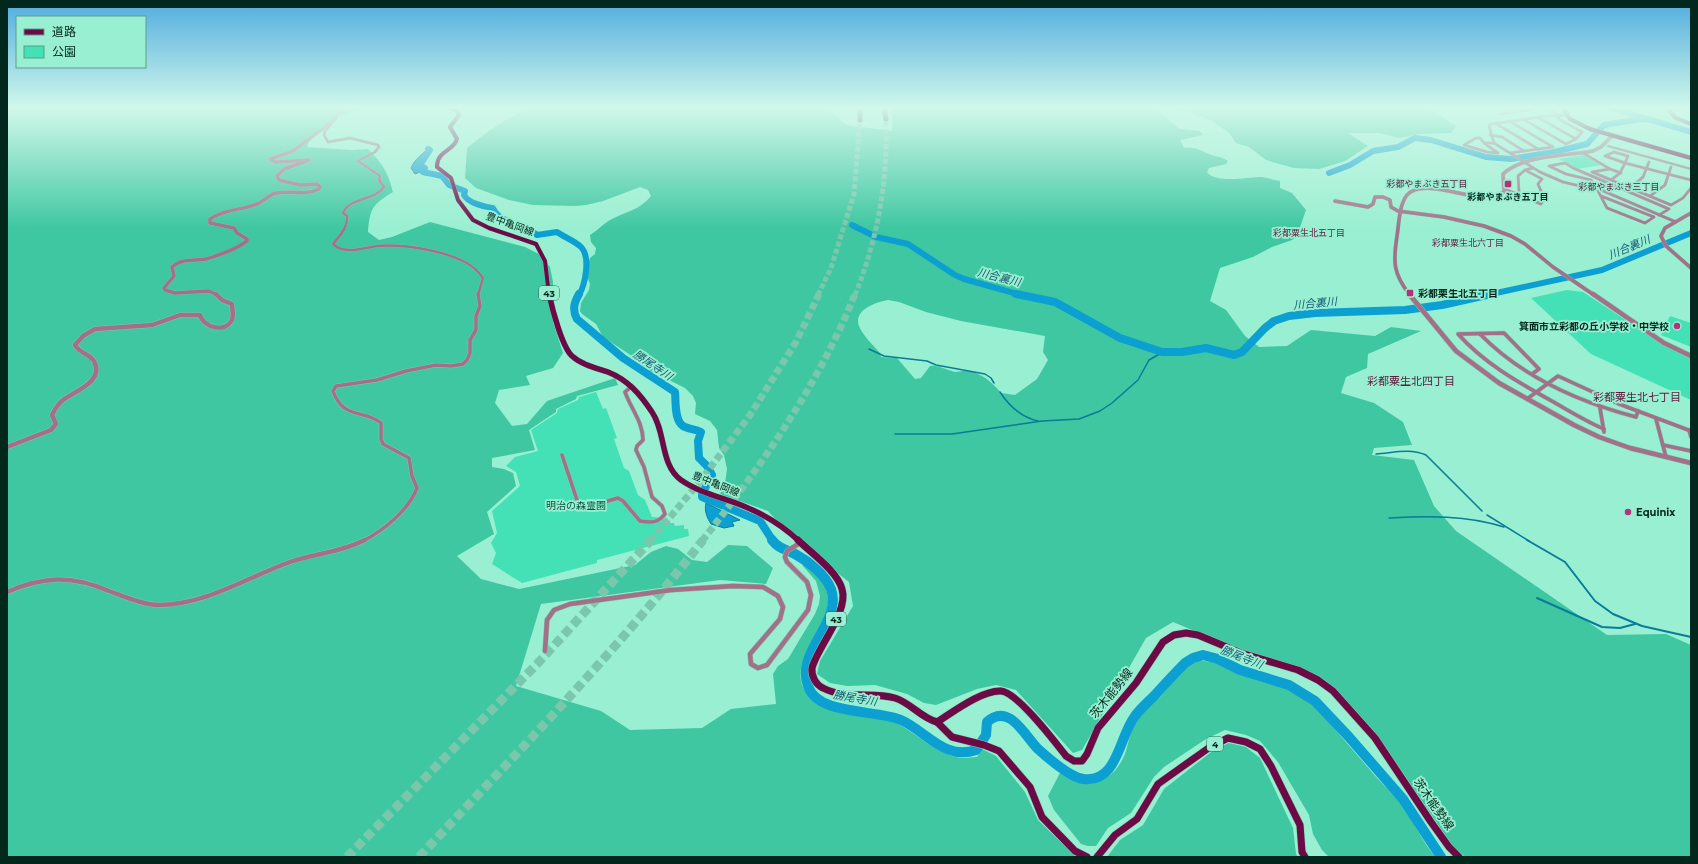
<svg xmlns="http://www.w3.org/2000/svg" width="1698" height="864" viewBox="0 0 1698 864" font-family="Montserrat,'Noto Sans JP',sans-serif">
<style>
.green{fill:#43e1b5}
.forest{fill:#3ec7a1;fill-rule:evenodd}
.water{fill:#0c9fd1;stroke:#097b9b}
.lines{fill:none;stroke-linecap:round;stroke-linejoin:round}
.stream-far1{stroke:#097b9b;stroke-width:1.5}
.stream{stroke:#097b9b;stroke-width:2}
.river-far2{stroke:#0c9fd1;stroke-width:6}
.river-far1{stroke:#0c9fd1;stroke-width:8}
.river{stroke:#0c9fd1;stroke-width:10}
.motorway-tunnel-far2{stroke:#7bc7ad;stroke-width:5;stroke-dasharray:5 2.5;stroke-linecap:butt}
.motorway-tunnel-far1{stroke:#7bc7ad;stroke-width:7;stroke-dasharray:7 3.5;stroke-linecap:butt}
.motorway-tunnel{stroke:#7bc7ad;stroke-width:9;stroke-dasharray:9 4.5;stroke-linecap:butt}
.pedestrian-casing{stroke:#7ecbb1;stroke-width:2.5}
.minor-far2-casing{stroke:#7ecbb1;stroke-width:3}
.minor-far1-casing{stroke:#7ecbb1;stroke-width:4.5}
.minor-casing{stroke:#7ecbb1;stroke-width:5.5}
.tertiary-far1-casing{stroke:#7ecbb1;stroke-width:4}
.tertiary-casing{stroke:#7ecbb1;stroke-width:5.5}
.primary-far2-casing{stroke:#7ecbb1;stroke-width:4.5}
.primary-far1-casing{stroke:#7ecbb1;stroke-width:6}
.primary-casing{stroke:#7ecbb1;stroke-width:8}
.motorway-casing{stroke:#7ecbb1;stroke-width:5.5}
.pedestrian{stroke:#a47088;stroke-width:2}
.minor-far2{stroke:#a47088;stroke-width:2.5}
.minor-far1{stroke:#a47088;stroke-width:3.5}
.minor{stroke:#a47088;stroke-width:4.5}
.tertiary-far1{stroke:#a47088;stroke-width:3.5}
.tertiary{stroke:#a47088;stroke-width:4.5}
.primary-far2{stroke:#6b0a45;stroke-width:4}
.primary-far1{stroke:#6b0a45;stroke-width:5.5}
.primary{stroke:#6b0a45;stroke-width:7}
.motorway{stroke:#43062a;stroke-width:5}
.poi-dot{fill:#b4327c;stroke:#99efd1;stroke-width:1.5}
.labels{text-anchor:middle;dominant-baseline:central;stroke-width:3.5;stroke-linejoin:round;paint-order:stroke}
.far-neighbourhood-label{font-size:9px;fill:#5b1c3e;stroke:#99efd1}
.far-poi-label{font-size:9px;font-weight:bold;fill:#02281d;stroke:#99efd1}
.shield{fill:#99efd1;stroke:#2f6453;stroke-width:1}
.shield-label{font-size:9px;font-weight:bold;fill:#02281d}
.street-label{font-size:10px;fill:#02281d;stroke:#99efd1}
.poi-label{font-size:10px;font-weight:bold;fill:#02281d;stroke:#99efd1;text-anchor:start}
.park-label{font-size:10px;fill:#035340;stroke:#99efd1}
.water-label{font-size:11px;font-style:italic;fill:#175873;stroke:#99efd1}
.neighbourhood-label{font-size:11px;fill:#5b1c3e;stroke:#99efd1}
.near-street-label{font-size:12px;fill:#02281d;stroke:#99efd1}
</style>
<rect width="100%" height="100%" fill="#99efd1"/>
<g class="green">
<path d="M 1584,155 L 1601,165 L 1577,169 L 1559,159 Z"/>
<path d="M 1567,290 L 1583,292 L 1662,344 L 1691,358 L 1691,400 L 1591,354 L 1531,298 Z"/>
<path d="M 1670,316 L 1691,323 L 1691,347 L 1661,335 Z"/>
<path d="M 596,392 L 603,409 L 606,408 L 617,438 L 614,439 L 624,468 L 629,471 L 638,495 L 645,500 L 652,517 L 664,518 L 666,523 L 674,523 L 675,526 L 684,525 L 684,529 L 688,529 L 689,536 L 597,560 L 597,563 L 522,583 L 492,564 L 496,553 L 491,543 L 497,533 L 492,511 L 520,486 L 516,472 L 506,466 L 515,457 L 538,451 L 531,430 L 557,413 L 558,409 L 578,400 L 579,397 Z"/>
</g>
<g class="forest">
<path d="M 7,108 L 364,108 C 340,116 317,122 307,147 L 352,150 L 368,149 C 382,163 388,172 393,192 C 372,205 370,208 368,232 L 379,240 L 392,237 L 430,222 L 525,247 L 539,254 L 550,267 L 553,282 L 553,322 L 563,353 L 553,368 L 526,376 L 530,385 L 499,390 L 495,403 L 512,426 L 527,424 L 547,401 L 615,378 L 618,385 L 577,396 L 576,399 L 556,409 L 556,412 L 529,430 L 535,450 L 492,458 L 492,467 L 504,469 L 513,473 L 516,486 L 487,512 L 494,534 L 457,556 L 481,579 L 519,589 L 635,565 L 651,552 L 666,546 L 678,549 L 692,560 L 707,562 L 728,545 L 747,546 L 773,568 L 766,584 L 720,580 L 541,604 L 516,686 L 601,711 L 630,730 L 702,728 L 731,709 L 776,704 L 773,674 L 778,666 L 788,659 L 815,614 L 819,604 L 820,596 L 816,581 L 802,565 L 804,563 C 874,615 764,658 814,701 C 832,718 874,713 898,724 C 917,734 935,752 956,757 C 963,759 971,757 977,757 L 982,749 L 996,756 L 1025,792 L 1038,820 L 1076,857 L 7,857 Z"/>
<path d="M 532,108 L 828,108 L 846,125 L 892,131 L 892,108 L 1157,108 L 1166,118 L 1180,129 L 1200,131 L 1203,135 L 1180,140 L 1184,148 C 1196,147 1199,150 1209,154 C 1216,157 1221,156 1228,161 L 1226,164 L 1209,168 L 1207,172 C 1216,184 1248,177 1262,177 C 1268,178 1274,180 1280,181 L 1280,188 L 1292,193 L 1306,210 L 1297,236 L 1292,240 L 1272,247 L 1253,257 L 1220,268 L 1210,301 L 1226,310 L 1245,336 L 1259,347 L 1287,346 L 1311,330 L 1375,336 L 1391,327 L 1421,331 L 1368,354 L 1367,368 L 1346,377 L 1341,393 L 1374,403 L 1403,422 L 1412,445 L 1374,448 L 1372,455 L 1414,460 L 1434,506 L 1456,531 L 1607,635 L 1666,634 L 1691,645 L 1691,857 L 1465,857 L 1452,845 L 1378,736 L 1334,689 L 1173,622 L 1146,638 L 1082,750 L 1073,753 L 1016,690 L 996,685 L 977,689 L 936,705 L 924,703 L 907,694 L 875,685 L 847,686 L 830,683 L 817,674 L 820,661 L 853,606 L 849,582 L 821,560 L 777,521 L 768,511 L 720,494 L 725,483 L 727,469 L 724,455 L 719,448 L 717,430 L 710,421 L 695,414 L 696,403 L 693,396 L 685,388 L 649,370 L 638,360 L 603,337 L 596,324 L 582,314 L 580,311 L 581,303 L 589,290 L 590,284 L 587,276 L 588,265 L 590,258 L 595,254 L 596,248 L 591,242 L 590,235 C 597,231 603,224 610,220 C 625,212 640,210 651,196 L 648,190 L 640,187 L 603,201 L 586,205 L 575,206 L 533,205 L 509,200 L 476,188 L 465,178 L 467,148 C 486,132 508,116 532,108 ZM 888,300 L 899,302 L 926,312 L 961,321 L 1045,336 L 1043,352 L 1048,360 L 1037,379 L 1015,395 L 1001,393 C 993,383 982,373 968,371 C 963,370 959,372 955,372 C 946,370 939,365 930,366 L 921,378 L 915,379 L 897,358 L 881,357 L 880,353 C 873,345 863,336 859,326 C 853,310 876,302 888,300 Z"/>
<path d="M 1175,108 L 1428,108 L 1456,126 L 1451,133 L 1419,134 L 1400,138 L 1379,133 L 1348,133 L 1368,146 L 1345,161 L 1319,169 L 1294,168 L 1266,160 L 1249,147 L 1236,143 L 1229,133 L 1211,120 Z"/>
<path d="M 1198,660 L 1217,663 L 1256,680 L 1287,688 L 1313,704 L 1377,778 L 1401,803 L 1427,846 L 1435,857 L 1329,857 L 1322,850 L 1313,834 L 1309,815 L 1278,762 L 1260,741 L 1246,735 L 1225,730 L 1206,739 L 1164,767 L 1154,777 L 1131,813 L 1108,828 L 1096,846 L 1088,846 L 1081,844 L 1054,810 L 1048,796 L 1062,769 C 1088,789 1112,785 1125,754 C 1129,742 1130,730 1138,720 C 1142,714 1147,708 1151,703 C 1154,700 1158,699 1161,696 C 1174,681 1180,670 1198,660 Z"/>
<path d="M 1229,743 L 1246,747 L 1260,758 L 1293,828 L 1296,854 L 1298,857 L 1107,857 L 1120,840 L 1143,825 L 1164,789 L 1215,749 Z"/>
</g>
<g class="water">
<path d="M 428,149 L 431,151 L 421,165 L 425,169 L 423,171 L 415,174 L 411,168 C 415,159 421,155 428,149 Z"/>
<path d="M 706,503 L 740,520 L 732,522 L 734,526 L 724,528 L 711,524 C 707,518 704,510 706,503 Z"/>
</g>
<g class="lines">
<g class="stream-far1">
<path d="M 869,349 L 884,356 L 927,361 L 936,365 L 985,374 L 991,378 L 994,383"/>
<path d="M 1000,392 C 1009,406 1021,417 1038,421"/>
<path d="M 895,434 L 952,434 L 1042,421 L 1079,419 L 1100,411 L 1112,403 L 1138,380 L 1149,360 L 1163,352"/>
<path d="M 1376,454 C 1393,453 1409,448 1426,455 L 1482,511"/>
<path d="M 1487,515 L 1529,541"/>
<path d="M 1389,518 C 1428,516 1466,515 1504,527"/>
</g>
<g class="stream">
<path d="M 1527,540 L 1565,562 L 1595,601 L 1613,614 L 1642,626 L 1691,637"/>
<path d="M 1537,598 L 1602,627 L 1620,628 L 1635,624"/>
</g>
<g class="river-far2">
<path d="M 1611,108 L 1691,132"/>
<path d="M 428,149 L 430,150 L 420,165 L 425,168 L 423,172 L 442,176 L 449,185 L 465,191 L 464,195 C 468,203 485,207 493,208 C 500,222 513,222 526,228 C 530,229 533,232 537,235 L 557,232 C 564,237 575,241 581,247 C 591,257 585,285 579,295"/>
<path d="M 1329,173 L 1350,165 L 1373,151 L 1398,147 L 1415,138 L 1431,140 L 1486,157 L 1511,159 L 1554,152 L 1587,144 L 1604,125 L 1641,119 L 1653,120"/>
<path d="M 852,225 L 876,237 L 908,244 L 955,275 L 964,279 L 1021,295"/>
<path d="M 1487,295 L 1602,270 L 1691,233"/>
</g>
<g class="river-far1">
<path d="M 579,294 C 574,303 572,310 577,319 L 623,358 L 675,392 C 676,401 674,420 683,426 C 688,429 695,429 701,432 L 698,441 L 699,458 L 707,466 L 712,475 L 702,494 L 702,497 L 760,521 L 773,541"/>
<path d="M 1016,294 L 1055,302 L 1120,338 L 1162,352 L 1182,352 L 1206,348 L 1234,355 L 1242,352 L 1265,328 L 1274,321 L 1289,316 L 1315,313 L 1405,310 L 1442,305 L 1491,294"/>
</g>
<path class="river" d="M 772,540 C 779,549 785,549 795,554 C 808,561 825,574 831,589 C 843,622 795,652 808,686 C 818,716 876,709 901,720 C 926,731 945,761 976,750 L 986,735 L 987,722 C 1009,702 1025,736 1038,749 C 1048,758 1070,777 1083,779 C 1118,784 1119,736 1135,716 C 1140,709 1147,703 1154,696 C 1164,685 1174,674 1185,663 L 1193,658 L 1203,655 L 1218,659 L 1240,670 L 1289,685 L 1315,701 L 1349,737 L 1403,799 L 1441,857"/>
<g class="motorway-tunnel-far2">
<path d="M 818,295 L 831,268 L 854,194 L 860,120"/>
<path d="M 855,295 C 878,238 888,181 886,119"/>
</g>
<g class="motorway-tunnel-far1">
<path d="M 650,541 L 698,484 L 750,415 L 796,342 L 819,294"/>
<path d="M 702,541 C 762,465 819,384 855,294"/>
</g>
<g class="motorway-tunnel">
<path d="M 347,857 L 538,663 L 651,540"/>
<path d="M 419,857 C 516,754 616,652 703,540"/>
</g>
<defs>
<path id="pedestrian" d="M 1608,146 L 1691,169"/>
<g id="minor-far2">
<path d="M 1501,114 L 1530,110 L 1533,108"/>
<path d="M 1567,115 L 1546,116 L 1491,124 L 1489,126 L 1494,143 L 1540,172 L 1563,182 L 1593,189"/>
<path d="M 1537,117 L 1576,139"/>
<path d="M 335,119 L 325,131 L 324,135 L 328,142 L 350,138 L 378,145 L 379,147 L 375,152 L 358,161 L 380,176 L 379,180 L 384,187 C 374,201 350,197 343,213 L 347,216 C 348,228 340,235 333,244 C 345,255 362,248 377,246 C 403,244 442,250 465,262 C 473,266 478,271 483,278 L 478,295"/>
<path d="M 1523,119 L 1566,144 L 1576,139 L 1582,132 L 1560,120 L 1551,108"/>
<path d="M 1509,121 L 1553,147 L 1510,153"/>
<path d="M 1495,123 L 1538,149"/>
<path d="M 1490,135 L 1502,137 L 1524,151"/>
<path d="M 1476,138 L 1480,138 L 1484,143 L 1498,153 L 1487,152 L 1464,145 Z"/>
<path d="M 1484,143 L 1494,143"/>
<path d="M 1614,152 L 1628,156 L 1625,163 L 1605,156 Z"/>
<path d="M 1583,153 L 1610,169 L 1621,173"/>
<path d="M 1625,163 L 1691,180"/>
<path d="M 1610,169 L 1592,172 L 1671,205 L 1683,198 L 1691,188"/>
<path d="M 1611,180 L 1620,173 L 1625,163"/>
<path d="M 1596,188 L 1591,180 L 1566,174 L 1549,166 L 1565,163 L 1573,168 L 1669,209 L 1659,215"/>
<path d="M 1630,188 L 1643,177 L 1649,162"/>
<path d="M 1505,189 L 1541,204 L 1544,198 L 1538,184 L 1542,179 L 1525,170"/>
<path d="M 1601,190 L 1676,222"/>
<path d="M 1598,191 L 1607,208 L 1645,223 L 1654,217 L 1601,196"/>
<path d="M 1518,195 L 1519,191 L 1518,176 L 1525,170 L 1533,168"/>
<path d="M 1650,196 L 1665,185 L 1671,167"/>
</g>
<g id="minor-far1">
<path d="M 1480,334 C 1522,377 1579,402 1636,417 L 1638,411"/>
<path d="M 1532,374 L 1539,369 L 1504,333 L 1458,334 C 1484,363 1516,381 1550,400 C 1568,410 1585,421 1604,429"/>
<path d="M 1527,399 L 1558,376 L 1619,404 L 1691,431"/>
<path d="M 1600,408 L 1604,432"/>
<path d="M 1656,419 L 1666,457"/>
<path d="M 1689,430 L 1691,437"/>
<path d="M 1663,445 L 1691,451"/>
<path d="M 562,455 L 579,506 L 588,507 L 618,498 L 623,501 L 640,521 C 651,523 658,523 665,514 L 662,506 L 652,497 L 644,467 L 636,450 L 637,446 L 643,440 C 643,422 631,409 625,392 L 632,386"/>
<path d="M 363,541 C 384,530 408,511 417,488 L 412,476 L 409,458 L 383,444 L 381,439 L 381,423 C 364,409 343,420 333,391 L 336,386 L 377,380 L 406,371 L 436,365 L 451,366 L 463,364 L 467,360 L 470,353 L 470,340 L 476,330 L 476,316 L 480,306 L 478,294"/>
</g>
<g id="minor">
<path d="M 7,592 C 44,576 72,575 109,591 C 126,597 143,605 161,605 C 207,604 248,577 290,562 C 315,553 339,553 365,540"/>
<path d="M 545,651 L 547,620 L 554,610 L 570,604 L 671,590 L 733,586 L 763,587 L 778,596 L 783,607 L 780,619 L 750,654 L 751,664 L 758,668 L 767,665 L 808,610 L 811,595 L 807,582 L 787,562 L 785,557 L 787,551 L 800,543"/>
</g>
<g id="tertiary-far1">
<path d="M 1335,201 L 1368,207 L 1373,204 L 1375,197 L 1383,197 L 1390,200 L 1391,207 L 1398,211 L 1444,217 L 1484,226 L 1511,236 L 1525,244 L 1553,267 L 1594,295"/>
<path d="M 1691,213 L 1665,228 L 1661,236 L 1666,246 L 1691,268"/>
<path d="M 217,295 L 209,291 L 175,293 L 165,290 L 164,288 L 174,276 L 172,267 C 181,258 194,261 206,259 C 220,255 235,250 247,241 L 247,239 L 237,233 L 234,228 L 210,223 L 210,219 C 225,209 241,210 257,204 C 264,201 268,195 276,193 C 291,190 305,196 319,189 L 320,187 L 317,184 L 300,185 L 279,180 L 277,176 L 284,169 L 309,160 L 275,162 L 270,159 L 293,151 L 335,119 L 338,113 L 348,108"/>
<path d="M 1410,295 C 1393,274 1393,262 1397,236 C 1399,224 1399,205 1407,195 C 1422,177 1471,201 1493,197 C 1497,196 1501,194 1504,192 L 1503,174 C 1523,155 1566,156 1593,151 L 1601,147 L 1612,136"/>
</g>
<g id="tertiary">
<path d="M 1409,294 L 1456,351 L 1499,383 L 1574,425 L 1599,437 L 1630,448 L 1691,463"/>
<path d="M 1593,294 L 1664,343 L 1691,356"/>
<path d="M 7,447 L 51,430 L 56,424 L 52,415 C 55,409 58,404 63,400 C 75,391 105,381 94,361 C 90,354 79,353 75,345 L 83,336 L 95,329 L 152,325 L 180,315 L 200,315 C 204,328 225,333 232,320 C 234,316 232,309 232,304 L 222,300 L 216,294"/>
</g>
<g id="primary-far2">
<path d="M 450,108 L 456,110 L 459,115 L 450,127 L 457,139 C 454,151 437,150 437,167 L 451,178 L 458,200 L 473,220 L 489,228 L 536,244 L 545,261 L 549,295"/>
<path d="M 1563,108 L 1570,119 L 1590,129 L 1691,158"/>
<path d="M 1671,108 L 1670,112 L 1676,118 L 1691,124"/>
</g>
<path id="primary-far1" d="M 549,294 C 552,308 562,347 572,356 C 582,365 596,368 608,372 C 628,380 640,394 652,412 C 666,432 660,465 681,480 C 701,494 726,498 748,508 C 767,516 784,527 799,541"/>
<g id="primary">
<path d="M 798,540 C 811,553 837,571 842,589 C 849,612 818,646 812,668 C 811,676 816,685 823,688 C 846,700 871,691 895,698 C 911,703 921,718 937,722"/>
<path d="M 937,722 C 953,712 982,690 1001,691 C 1017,692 1055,742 1066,756 L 1074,761 L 1082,761 L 1087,754 L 1098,728 L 1136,683 L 1163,642 L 1174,635 L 1186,633 L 1198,635 L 1241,653 L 1298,670 L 1318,680 L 1333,691 L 1375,738 L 1431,822 L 1449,847 L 1459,857"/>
<path d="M 937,722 L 952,737 L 984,745 L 999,751 L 1030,787 L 1042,817 L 1075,851 L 1087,857"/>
<path d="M 1097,857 L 1115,835 L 1137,819 L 1158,784 L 1210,747 L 1228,738 L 1246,742 L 1260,749 L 1271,766 L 1300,825 L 1302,852 L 1305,857"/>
</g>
<g id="motorway">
<path d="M 860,108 L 860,120"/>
<path d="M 884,108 L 886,119"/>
</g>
</defs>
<use href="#pedestrian" class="pedestrian-casing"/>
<use href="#minor-far2" class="minor-far2-casing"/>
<use href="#minor-far1" class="minor-far1-casing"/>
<use href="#minor" class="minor-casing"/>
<use href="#tertiary-far1" class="tertiary-far1-casing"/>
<use href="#tertiary" class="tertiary-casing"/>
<use href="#primary-far2" class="primary-far2-casing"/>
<use href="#primary-far1" class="primary-far1-casing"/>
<use href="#primary" class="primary-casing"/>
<use href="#motorway" class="motorway-casing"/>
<use href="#pedestrian" class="pedestrian"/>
<use href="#minor-far2" class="minor-far2"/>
<use href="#minor-far1" class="minor-far1"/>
<use href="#minor" class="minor"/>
<use href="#tertiary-far1" class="tertiary-far1"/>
<use href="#tertiary" class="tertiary"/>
<use href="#primary-far2" class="primary-far2"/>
<use href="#primary-far1" class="primary-far1"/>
<use href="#primary" class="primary"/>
<use href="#motorway" class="motorway"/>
</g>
<linearGradient id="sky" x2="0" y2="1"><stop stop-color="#50acdf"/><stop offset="0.47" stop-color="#d1f8ea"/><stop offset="1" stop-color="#d1f8ea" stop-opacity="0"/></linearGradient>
<rect width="1698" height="229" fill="url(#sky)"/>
<g class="poi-dot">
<rect x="1504" y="180" width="8" height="8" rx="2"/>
<rect x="1406" y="289" width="8" height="8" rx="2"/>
<circle cx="1677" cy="326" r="4"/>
<circle cx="1628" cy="512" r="4"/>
</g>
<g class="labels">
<g class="far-neighbourhood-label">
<text x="1427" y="183">彩都やまぶき五丁目</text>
<text x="1619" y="186">彩都やまぶき三丁目</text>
<text x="1309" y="232">彩都粟生北五丁目</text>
<text x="1468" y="242">彩都粟生北六丁目</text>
</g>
<g class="far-poi-label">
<text x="1508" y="196">彩都やまぶき五丁目</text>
</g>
<g class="shield">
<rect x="539" y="286" width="20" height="14" rx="3"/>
<rect x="826" y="612" width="20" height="14" rx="3"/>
<rect x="1207" y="737" width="16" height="14" rx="3"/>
</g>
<g class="shield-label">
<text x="549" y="293">43</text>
<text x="836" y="619">43</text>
<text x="1215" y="744">4</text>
</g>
<g class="street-label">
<text transform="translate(510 224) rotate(20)">豊中亀岡線</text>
<text transform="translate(716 484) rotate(22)">豊中亀岡線</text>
</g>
<g class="poi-label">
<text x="1418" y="293">彩都栗生北五丁目</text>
<text x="1669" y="326" text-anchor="end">箕面市立彩都の丘小学校・中学校</text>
<text x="1636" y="512">Equinix</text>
</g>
<g class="park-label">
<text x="576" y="505">明治の森霊園</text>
</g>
<g class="water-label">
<text transform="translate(1629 247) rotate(-23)">川合裏川</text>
<text transform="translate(999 277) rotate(14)">川合裏川</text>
<text transform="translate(1315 303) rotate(-5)">川合裏川</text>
<text transform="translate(653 365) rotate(34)">勝尾寺川</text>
<text transform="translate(1242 657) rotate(21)">勝尾寺川</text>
<text transform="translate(855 698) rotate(10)">勝尾寺川</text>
</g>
<g class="neighbourhood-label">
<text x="1411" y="381">彩都粟生北四丁目</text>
<text x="1637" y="397">彩都粟生北七丁目</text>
</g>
<g class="near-street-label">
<text transform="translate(1111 693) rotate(-51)">茨木能勢線</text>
<text transform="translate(1434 804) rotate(55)">茨木能勢線</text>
</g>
</g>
<rect width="1698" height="864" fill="none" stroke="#02281d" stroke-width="16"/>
<rect x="16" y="16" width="130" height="52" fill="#99efd1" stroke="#5d9f89"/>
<rect x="24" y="29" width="20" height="6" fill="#6b0a45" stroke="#5d9f89"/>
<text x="52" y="36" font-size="12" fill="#02281d">道路</text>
<rect x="24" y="46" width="20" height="12" fill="#43e1b5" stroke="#5d9f89"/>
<text x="52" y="56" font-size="12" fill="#02281d">公園</text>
</svg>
